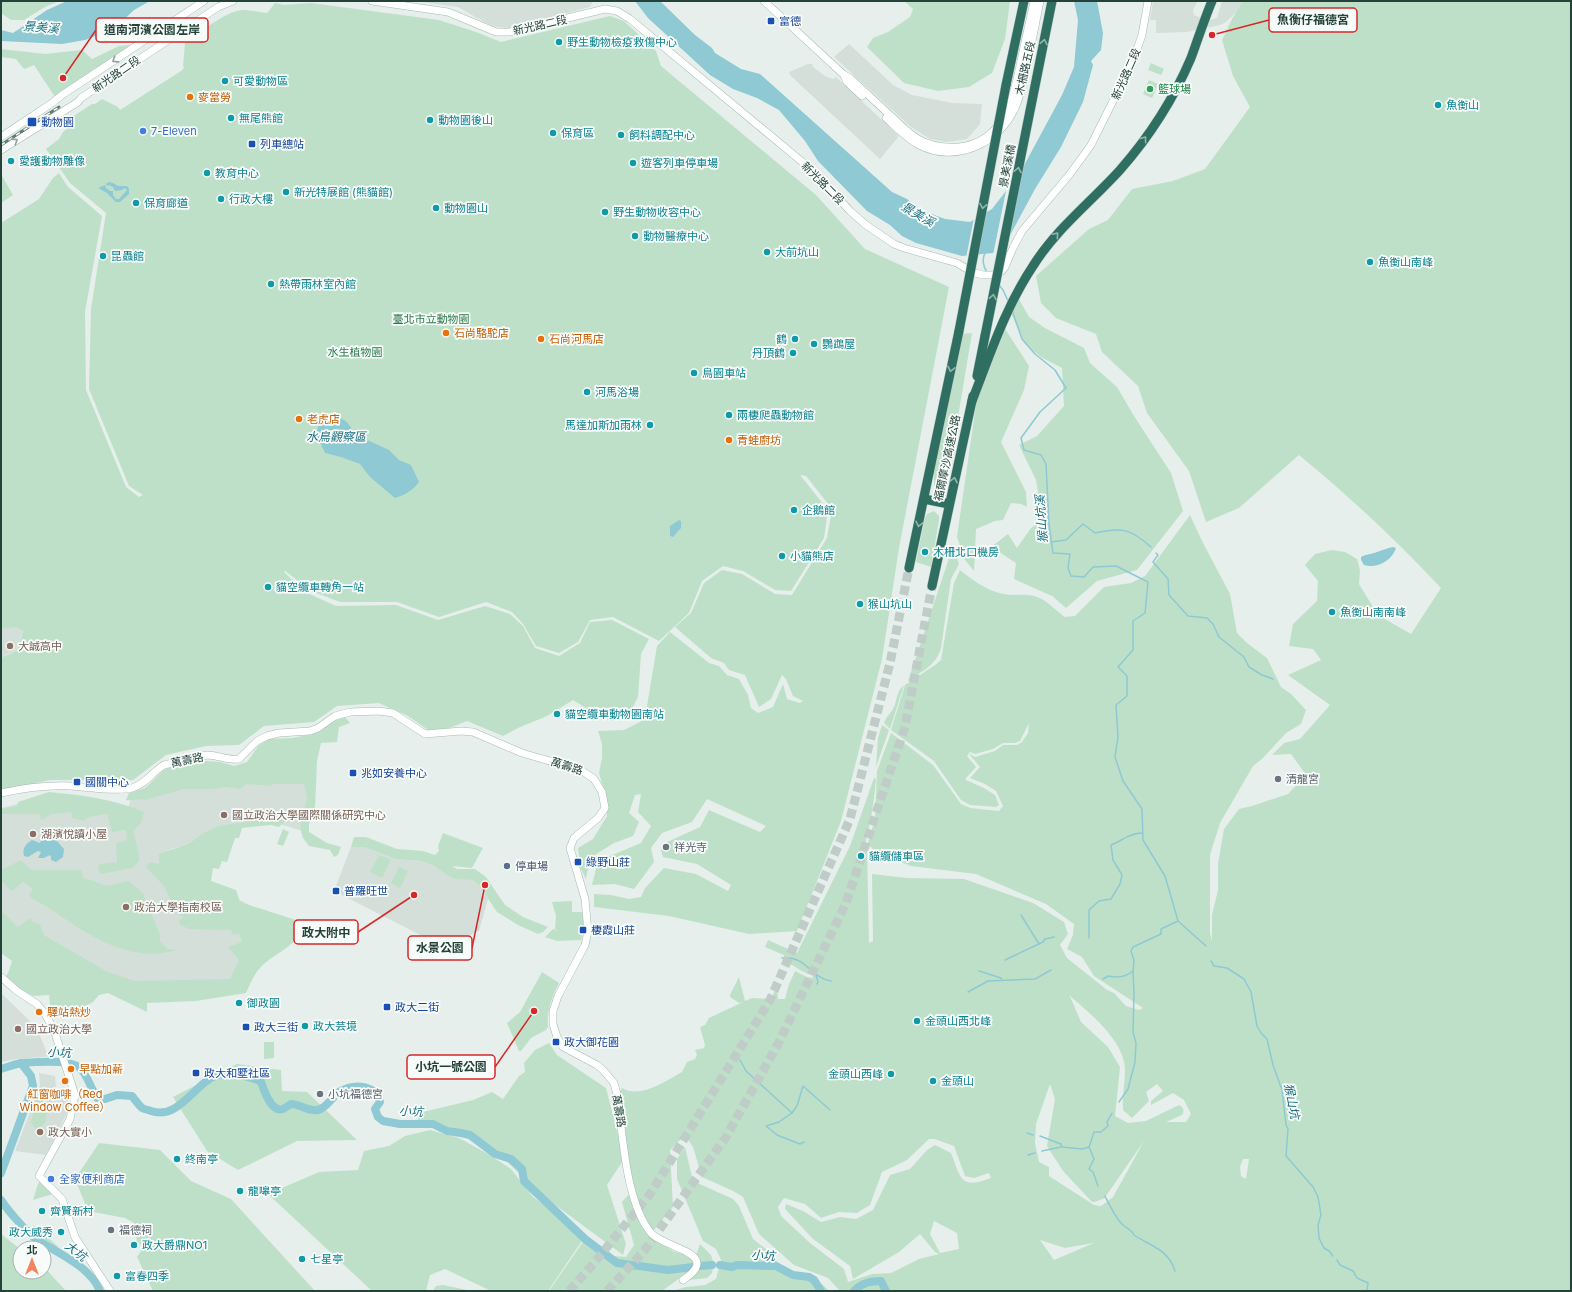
<svg xmlns="http://www.w3.org/2000/svg" width="1572" height="1292" viewBox="0 0 1572 1292" font-family="Inter,'Noto Sans TC',sans-serif">
<style>
.built{fill:#d4dfda}
.green{fill:#bfe0c8;fill-rule:evenodd}
.water{fill:#8ec9d4}
.pier{fill:#e6efeb}
.lines{fill:none;stroke-linecap:round;stroke-linejoin:round}
.stream{stroke:#8ec9d4;stroke-width:1.5}
.river{stroke:#8ec9d4;stroke-width:8}
.highway-tunnel{stroke:#bfccc8;stroke-width:9;stroke-dasharray:9 4.5;stroke-linecap:butt}
.secondary-casing{stroke:#a4bbb3;stroke-width:8}
.highway-casing{stroke:#c2cac8;stroke-width:10}
.secondary{stroke:#fff;stroke-width:7}
.highway{stroke:#2f6f62;stroke-width:9}
.rail-casing{stroke:#5f7d75;stroke-width:3}
.rail{stroke:#f7fbf9;stroke-width:1.5;stroke-dasharray:4.5;stroke-linecap:butt}
.highway-bridge-casing{stroke:#c2cac8;stroke-width:10;stroke-linecap:butt}
.highway-bridge{stroke:#2f6f62;stroke-width:9}
.oneway{stroke:#93b5ae}
.oneway2{stroke:#92a09c}
.transit-dot{fill:#1a4fb4;stroke:#f7fbf9;stroke-width:1.5}
.culture-dot{fill:#0f9aa8;stroke:#f7fbf9;stroke-width:1.5}
.leisure-dot{fill:#2e9e5b;stroke:#f7fbf9;stroke-width:1.5}
.food-dot{fill:#e8710a;stroke:#f7fbf9;stroke-width:1.5}
.shop-dot{fill:#3f7fe0;stroke:#f7fbf9;stroke-width:1.5}
.education-dot{fill:#8d6e63;stroke:#f7fbf9;stroke-width:1.5}
.worship-dot{fill:#6b7280;stroke:#f7fbf9;stroke-width:1.5}
.service-dot{fill:#5c6f8a;stroke:#f7fbf9;stroke-width:1.5}
.labels{text-anchor:middle;dominant-baseline:central;stroke-width:3.5;stroke-linejoin:round;paint-order:stroke}
.transit-label{font-size:11px;fill:#164399;stroke:#f7fbf9;text-anchor:start}
.street-label{font-size:11px;fill:#24423a;stroke:#f7fbf9}
.culture-label{font-size:11px;fill:#0d838f;stroke:#f7fbf9;text-anchor:start}
.leisure-label{font-size:11px;fill:#27864d;stroke:#f7fbf9;text-anchor:start}
.food-label{font-size:11px;fill:#c56008;stroke:#f7fbf9;text-anchor:start}
.shop-label{font-size:11px;fill:#366cbe;stroke:#f7fbf9;text-anchor:start}
.park-label{font-size:11px;fill:#2d7a4b;stroke:#f7fbf9}
.education-label{font-size:11px;fill:#785e54;stroke:#f7fbf9;text-anchor:start}
.worship-label{font-size:11px;fill:#5b616d;stroke:#f7fbf9;text-anchor:start}
.service-label{font-size:11px;fill:#4e5e75;stroke:#f7fbf9;text-anchor:start}
.water-label{font-size:12px;font-style:italic;fill:#1c6f80;stroke:#f7fbf9}
.leader{fill:none;stroke:#d62828;stroke-width:1.5}
.callout-dot{fill:#d62828;stroke:#f7fbf9;stroke-width:1.5}
.callout{fill:#f7fbf9;stroke:#d62828;stroke-width:1.5}
.callout-label{font-size:12px;text-anchor:middle;font-weight:bold;fill:#24423a}
</style>
<rect width="100%" height="100%" fill="#e6efeb"/>
<g class="built">
<path d="M 414,1 L 593,1 L 590,7 L 510,28 L 497,27 L 486,23 L 458,7 Z"/>
<path d="M 1153,1 L 1198,1 L 1193,10 L 1194,15 L 1201,18 L 1210,20 L 1217,18 L 1222,1 L 1248,1 L 1226,22 L 1220,25 L 1187,32 L 1156,33 L 1156,20 L 1150,20 Z"/>
<path d="M 849,44 L 893,85 L 912,95 L 952,103 L 982,104 L 980,124 L 967,139 L 947,142 L 930,139 L 911,127 L 834,57 Z"/>
<path d="M 808,64 L 812,64 L 813,67 L 825,76 L 833,79 L 836,77 L 899,136 L 880,159 L 790,75 L 789,72 Z"/>
<path d="M 11,627 L 19,627 L 23,630 L 20,638 L 21,642 L 12,653 L 5,655 L 1,659 L 1,629 Z"/>
<path d="M 311,782 L 303,831 L 273,822 L 244,826 L 165,851 L 213,842 L 210,883 L 293,930 L 233,983 L 147,999 L 1,933 L 1,808 L 30,801 L 128,808 L 131,798 L 207,784 Z"/>
<path d="M 351,847 L 364,847 L 395,859 L 421,861 L 434,866 L 448,876 L 473,880 L 479,885 L 488,899 L 479,931 L 465,937 L 452,951 L 334,891 Z"/>
<path d="M 1,993 L 31,1022 L 40,1036 L 47,1053 L 53,1052 L 54,1056 L 16,1059 L 1,1062 Z"/>
<path d="M 39,1073 L 55,1076 L 56,1090 L 64,1093 L 65,1090 L 70,1089 L 70,1101 L 67,1113 L 46,1155 L 15,1151 L 40,1086 Z"/>
</g>
<g class="green">
<path d="M 1,1 L 59,1 L 45,7 L 24,20 L 11,20 L 1,13 Z"/>
<path d="M 904,1 L 1010,1 L 1005,39 L 992,73 L 969,87 L 938,91 L 904,83 L 867,47 L 873,38 L 888,32 L 910,17 L 913,9 Z"/>
<path d="M 1243,1 L 1571,1 L 1571,1291 L 840,1291 L 828,1278 L 794,1265 L 759,1234 L 743,1197 L 733,1191 L 702,1177 L 693,1147 L 685,1135 L 670,1150 L 673,1207 L 653,1231 L 644,1218 L 636,1201 L 628,1160 L 620,1092 L 622,1088 C 640,1099 666,1081 682,1072 L 687,1062 L 695,1059 L 697,1055 L 695,1050 L 704,1048 L 705,1045 L 700,1027 L 705,1025 L 709,1018 L 743,1002 L 739,1003 L 730,997 L 730,995 L 739,977 L 745,1001 L 752,998 L 771,999 L 777,986 L 778,999 L 785,999 L 788,987 L 795,971 L 807,977 L 813,978 L 813,975 C 801,973 796,966 786,962 L 784,955 L 765,947 L 768,940 L 797,953 L 850,846 L 874,778 L 876,779 C 874,801 871,822 865,844 L 867,848 L 869,943 L 873,941 L 872,874 L 907,878 L 964,879 L 1033,903 L 1064,922 L 1068,934 L 1060,945 L 1067,958 L 1107,990 L 1114,993 L 1126,1006 L 1139,1010 L 1143,1008 L 1094,976 L 1082,957 L 1067,949 L 1073,935 L 1074,924 L 1046,904 L 976,874 L 911,866 L 874,851 L 868,843 L 875,819 L 877,771 L 891,733 L 933,765 L 961,804 L 970,808 L 999,811 L 1003,806 L 996,791 L 985,784 L 970,778 L 980,767 L 970,755 L 970,754 L 975,757 L 995,751 L 1003,745 L 1017,745 L 1022,742 L 1028,733 L 1029,723 L 1020,741 L 1015,743 L 1003,743 L 993,749 L 975,754 L 970,752 L 967,756 L 976,767 L 966,778 L 966,780 L 984,788 L 995,795 L 999,805 L 996,807 L 970,805 L 961,800 L 934,761 L 891,730 L 905,685 L 935,665 L 941,660 L 954,583 L 960,570 C 975,582 990,593 1010,595 C 1018,595 1029,594 1037,597 C 1047,600 1056,611 1065,617 L 1075,616 L 1104,587 L 1131,583 L 1145,576 L 1190,515 L 1202,541 L 1230,594 L 1237,633 L 1247,643 L 1267,658 L 1281,687 L 1291,694 L 1306,710 L 1301,724 L 1286,733 L 1262,759 L 1253,766 L 1220,823 L 1210,855 L 1210,933 L 1212,941 L 1212,915 L 1218,890 L 1218,864 L 1224,829 L 1239,809 L 1252,806 L 1288,794 L 1306,775 L 1291,754 L 1272,755 L 1284,743 L 1300,739 L 1330,705 L 1288,675 L 1321,660 L 1313,649 L 1289,646 L 1293,624 L 1317,601 L 1318,581 L 1305,565 L 1315,554 L 1332,550 L 1345,552 L 1357,559 L 1360,570 L 1359,584 L 1378,615 L 1411,634 L 1441,588 C 1396,540 1349,496 1299,455 L 1239,508 L 1206,522 L 1189,471 L 1147,413 L 1138,386 L 1102,352 L 1096,334 L 1056,318 L 1041,303 L 1036,276 L 1089,229 L 1108,220 L 1132,189 L 1173,181 L 1205,169 L 1250,107 L 1233,76 L 1222,40 L 1232,19 ZM 1069,994 L 1071,997 C 1091,1014 1125,1042 1125,1070 C 1125,1083 1122,1097 1123,1110 L 1132,1118 L 1149,1101 L 1146,1092 L 1157,1084 L 1163,1091 L 1151,1101 L 1151,1105 L 1173,1093 L 1184,1100 L 1191,1114 L 1186,1122 L 1166,1122 L 1182,1115 C 1185,1110 1183,1107 1179,1105 L 1146,1121 L 1128,1123 L 1115,1116 L 1120,1067 L 1108,1047 L 1081,1022 ZM 1050,1084 L 1055,1099 L 1047,1146 L 1063,1171 L 1092,1202 L 1095,1202 L 1105,1198 L 1106,1196 L 1144,1141 L 1113,1197 L 1101,1206 L 1094,1205 L 1049,1176 L 1049,1167 L 1039,1162 L 1035,1143 L 1036,1124 ZM 929,1139 L 935,1139 L 954,1146 L 965,1176 L 974,1178 L 989,1173 L 991,1178 C 960,1190 961,1178 951,1153 L 935,1145 L 927,1150 L 910,1169 L 890,1175 L 873,1210 L 856,1219 L 840,1217 L 821,1222 L 803,1211 L 786,1204 L 785,1209 L 813,1239 L 850,1266 L 853,1279 L 899,1252 L 920,1234 L 935,1252 L 939,1254 L 919,1259 L 891,1273 L 872,1274 L 848,1282 L 844,1269 L 810,1243 L 781,1216 L 778,1207 L 784,1198 L 805,1204 L 821,1218 L 839,1212 L 857,1213 L 870,1205 L 882,1172 L 907,1160 ZM 1243,1159 L 1249,1159 L 1246,1179 L 1241,1176 L 1240,1167 ZM 934,1221 L 957,1233 L 959,1249 L 940,1253 L 930,1234 ZM 1040,1240 L 1065,1248 L 1094,1243 L 1054,1260 Z"/>
<path d="M 275,3 L 284,5 L 311,3 L 439,20 L 476,32 L 501,42 L 610,16 L 624,21 L 656,51 L 661,66 L 816,195 L 865,249 L 949,287 L 899,548 L 882,659 L 841,821 L 797,931 L 749,934 L 669,916 L 594,907 L 594,894 L 611,895 L 629,899 L 641,897 L 645,888 L 664,868 L 696,874 L 728,891 L 731,885 L 697,864 L 663,857 L 661,850 L 665,843 L 700,827 L 709,810 L 760,832 L 766,826 L 707,799 L 692,822 L 662,833 L 651,848 L 654,862 L 634,889 L 615,884 L 592,885 L 598,861 L 641,843 L 651,826 L 638,812 L 641,794 L 635,795 L 629,813 L 639,822 L 633,836 L 614,843 L 590,858 L 586,879 L 581,869 L 578,848 L 593,839 L 607,816 L 605,794 L 599,773 L 602,758 L 602,744 L 598,731 L 624,730 L 640,722 L 647,706 L 657,646 L 670,632 L 709,663 L 719,666 L 727,675 L 739,679 L 748,695 L 751,708 L 758,713 L 773,707 L 783,684 L 787,699 L 800,703 L 803,701 L 793,696 L 786,679 L 782,675 L 771,699 L 759,707 L 745,675 L 729,670 L 724,663 L 711,658 L 675,627 L 691,613 L 704,583 L 722,570 L 742,574 L 775,594 L 792,595 L 827,538 L 832,509 L 806,476 L 800,475 L 828,510 L 824,538 L 791,591 L 775,590 L 743,571 L 723,566 L 702,581 L 689,613 L 659,641 L 613,617 L 590,620 L 578,642 L 559,653 L 536,646 L 523,624 L 512,612 L 486,602 L 439,617 L 397,602 L 340,602 L 311,591 L 284,570 L 285,573 L 305,592 L 336,606 L 396,605 L 438,620 L 485,606 L 510,614 L 523,626 L 535,648 L 559,656 L 580,643 L 590,622 L 612,620 L 649,639 L 641,654 L 638,697 L 630,712 L 614,721 L 600,717 L 573,700 L 547,716 L 518,728 L 503,736 L 467,721 L 434,734 L 408,716 L 379,703 L 337,706 L 314,722 L 264,726 L 239,745 L 206,746 L 166,755 L 133,780 L 50,780 L 1,791 L 1,659 C 5,654 7,656 12,653 C 20,649 20,638 23,631 L 17,627 L 1,629 L 1,223 L 39,199 L 53,178 L 59,173 L 68,187 L 102,216 L 85,312 L 86,390 L 126,487 L 139,497 L 143,495 L 129,486 L 89,389 L 91,309 L 106,213 L 70,183 L 46,149 L 59,139 L 63,132 L 68,128 L 69,119 L 92,104 L 95,104 L 102,99 L 118,107 L 120,110 L 181,71 L 184,68 L 183,66 L 185,43 C 201,32 224,12 242,10 C 250,10 259,12 267,13 Z"/>
<path d="M 133,45 L 55,97 L 34,65 L 25,69 L 23,68 L 16,59 L 1,57 L 1,49 L 45,54 L 82,50 L 92,59 L 119,46 Z"/>
<path d="M 1151,63 L 1164,69 L 1161,75 L 1148,70 Z"/>
<path d="M 1149,80 L 1158,84 L 1152,98 L 1143,94 Z"/>
<path d="M 1,174 L 13,195 L 1,203 Z"/>
<path d="M 1016,294 L 1029,317 L 1045,328 L 1084,348 L 1090,363 L 1117,387 L 1134,416 L 1171,473 L 1183,511 L 1137,570 L 1097,581 L 1066,608 L 1052,596 L 1014,579 L 1016,563 L 991,547 L 1008,534 L 1017,548 L 1031,528 L 1043,520 L 1036,480 L 1019,445 L 1037,436 L 1064,406 L 1062,368 L 1041,357 L 1024,343 L 1008,306 Z"/>
<path d="M 1000,321 L 1029,366 L 1024,390 L 1001,442 L 1026,492 L 1027,507 L 1021,504 L 1011,503 L 1003,520 L 995,521 L 976,529 L 974,571 L 965,560 L 957,537 L 979,384 Z"/>
<path d="M 972,333 L 949,471 L 944,486 L 938,489 L 934,486 L 934,466 L 961,334 Z"/>
<path d="M 934,511 L 939,516 L 939,520 L 931,567 L 916,562 L 925,518 L 927,514 Z"/>
<path d="M 953,546 L 959,564 L 951,579 L 941,648 C 935,667 923,670 908,681 Z"/>
<path d="M 904,685 L 890,729 L 884,723 C 886,717 890,714 893,709 C 898,700 895,693 904,685 Z"/>
<path d="M 344,716 L 350,723 L 339,727 L 337,742 L 321,743 L 317,761 L 315,809 L 309,824 L 309,832 L 327,843 L 341,847 L 338,855 L 334,857 L 330,850 L 309,846 L 303,838 L 300,828 L 307,798 L 304,784 L 273,784 L 271,786 L 247,784 L 240,789 L 225,787 L 212,789 L 184,789 L 145,800 C 138,798 133,801 126,800 L 129,793 L 145,788 L 164,770 L 174,766 L 206,761 L 220,762 L 234,766 L 247,762 L 259,745 L 269,739 L 292,738 L 313,734 L 321,731 L 329,724 Z"/>
<path d="M 882,725 L 889,730 L 876,767 L 878,738 Z"/>
<path d="M 49,792 C 82,795 113,799 144,812 L 141,823 L 134,830 C 134,841 140,850 139,861 L 132,868 L 101,874 L 98,868 L 99,864 L 117,862 L 116,843 L 127,840 L 126,830 L 112,832 L 107,814 L 88,817 L 84,821 L 72,818 L 71,812 L 52,814 L 41,820 L 40,814 L 1,814 L 1,809 L 17,806 L 18,802 Z"/>
<path d="M 272,818 L 286,820 L 279,827 L 271,825 L 242,828 L 239,838 L 235,838 L 227,862 L 222,861 L 219,869 L 213,868 L 211,881 L 236,890 L 240,902 L 302,922 C 302,946 274,952 260,968 C 254,974 250,985 246,993 L 196,1001 L 147,1003 L 147,1012 L 108,993 L 99,995 L 93,1002 L 80,1009 L 70,1008 L 51,1016 L 49,995 L 33,996 L 21,990 L 6,976 L 8,973 L 12,961 L 1,953 L 1,911 L 18,927 L 30,918 L 33,922 L 40,924 L 44,935 L 106,971 L 134,981 L 230,979 L 239,960 L 228,947 L 242,942 L 239,934 L 232,934 L 231,930 L 189,929 L 180,925 L 179,921 L 184,917 L 177,914 L 164,886 L 146,867 L 150,862 L 159,864 L 159,854 L 190,843 L 202,834 L 218,826 Z"/>
<path d="M 283,829 L 289,832 L 283,846 L 277,844 Z"/>
<path d="M 443,833 L 483,848 L 472,868 L 452,866 L 457,869 L 475,869 L 486,877 L 505,905 L 523,917 L 548,927 L 543,932 L 538,934 L 518,925 L 497,912 L 479,885 L 473,880 L 455,879 L 448,876 L 434,866 L 421,861 L 395,859 L 364,847 L 351,847 L 354,837 L 366,837 L 397,849 L 423,851 L 435,855 L 439,851 L 438,846 Z"/>
<path d="M 379,855 L 391,860 L 382,878 L 370,872 Z"/>
<path d="M 21,860 L 31,870 L 81,870 L 83,878 L 91,880 L 106,886 L 129,881 L 143,893 L 160,935 L 160,941 L 168,949 L 176,950 C 130,964 88,935 52,910 C 44,904 35,902 29,895 L 33,889 L 23,882 L 12,891 L 1,881 L 1,870 Z"/>
<path d="M 399,867 L 408,871 L 400,888 L 391,883 Z"/>
<path d="M 572,901 L 572,912 L 584,912 L 584,925 L 581,940 L 557,941 L 545,937 L 553,929 L 558,931 L 555,929 L 556,916 L 552,902 Z"/>
<path d="M 542,972 L 559,983 C 551,999 547,1009 548,1027 L 546,1030 L 531,1038 L 521,1051 L 519,1051 L 507,1023 L 520,1012 Z"/>
<path d="M 264,1042 L 274,1042 L 274,1058 L 264,1059 Z"/>
<path d="M 549,1043 L 557,1055 L 606,1088 L 624,1159 L 607,1185 L 626,1244 L 623,1255 L 539,1193 L 499,1154 L 468,1132 L 418,1120 L 419,1113 L 473,1100 L 492,1092 L 503,1099 L 519,1076 L 525,1072 L 524,1063 L 535,1050 Z"/>
<path d="M 237,1064 L 281,1070 L 282,1091 L 307,1092 L 357,1140 L 297,1141 L 238,1170 L 207,1151 L 173,1097 Z"/>
<path d="M 41,1098 L 47,1100 L 49,1104 L 45,1123 L 38,1129 L 34,1127 L 31,1122 L 36,1101 Z"/>
<path d="M 430,1130 L 459,1138 L 488,1154 L 511,1169 L 533,1197 L 586,1235 L 548,1291 L 491,1291 L 445,1269 L 430,1275 L 426,1291 L 372,1291 L 268,1194 L 319,1172 L 358,1170 L 364,1151 L 389,1146 L 405,1136 Z"/>
<path d="M 99,1143 L 160,1150 L 191,1181 L 231,1199 L 315,1291 L 153,1291 L 137,1257 L 143,1248 L 137,1241 L 134,1223 L 125,1218 L 88,1211 L 75,1179 Z"/>
<path d="M 685,1147 L 693,1181 L 733,1199 L 739,1206 L 753,1239 L 766,1249 L 779,1264 L 788,1270 L 823,1285 L 829,1291 L 672,1291 L 686,1287 L 705,1285 L 716,1279 L 721,1260 L 716,1249 L 703,1241 L 677,1179 L 677,1159 Z"/>
<path d="M 40,1182 L 53,1194 L 33,1200 L 38,1184 Z"/>
<path d="M 630,1193 L 633,1205 L 663,1245 L 673,1251 L 689,1256 L 694,1264 L 692,1269 L 662,1291 L 549,1291 L 587,1236 L 613,1256 L 626,1257 L 634,1245 L 622,1202 Z"/>
<path d="M 34,1226 L 60,1248 C 48,1243 39,1238 29,1229 Z"/>
<path d="M 1,1234 L 20,1249 L 20,1272 L 44,1272 L 44,1267 L 66,1291 L 1,1291 Z"/>
<path d="M 700,1244 L 711,1255 L 714,1264 L 712,1273 L 707,1278 L 689,1280 L 699,1268 L 696,1255 Z"/>
<path d="M 443,1285 L 472,1291 L 433,1291 L 436,1286 Z"/>
</g>
<g class="water">
<path d="M 67,1 L 150,1 L 134,10 L 115,28 L 85,40 L 62,44 L 1,41 L 1,30 L 13,33 L 47,10 Z"/>
<path d="M 635,1 L 660,1 L 695,35 L 712,48 L 715,53 L 741,69 L 760,74 L 892,192 L 907,199 L 921,210 L 945,219 L 970,222 L 992,209 L 1020,173 L 1062,95 L 1074,67 L 1078,20 L 1074,1 L 1097,1 L 1103,33 L 1101,50 L 1091,61 L 1093,65 L 1083,102 L 1061,147 L 1035,189 L 1008,239 L 993,253 L 962,256 L 916,243 L 902,236 L 890,225 L 867,211 L 818,161 L 805,141 L 779,110 L 757,98 L 733,89 L 710,75 L 648,18 Z"/>
<path d="M 109,182 L 113,183 L 118,186 L 127,186 L 129,189 L 129,194 L 120,202 L 116,202 L 107,193 L 98,188 L 105,185 L 106,188 L 110,191 L 113,191 L 113,195 L 116,199 L 119,199 L 127,190 L 125,188 L 122,190 L 115,191 L 113,187 L 109,185 L 107,186 L 106,184 Z"/>
<path d="M 330,414 C 344,419 348,420 354,434 L 389,450 L 399,460 L 411,465 L 419,482 C 412,491 405,495 395,498 L 370,477 L 360,464 L 341,457 L 325,453 L 316,434 L 321,417 Z"/>
<path d="M 679,520 L 681,521 L 681,528 L 673,537 L 670,536 L 670,526 Z"/>
<path d="M 1393,547 L 1396,548 C 1392,561 1376,569 1364,565 L 1361,560 L 1361,557 C 1366,554 1372,554 1377,552 C 1383,550 1387,548 1393,547 Z"/>
<path d="M 45,827 L 53,828 L 55,839 L 64,849 L 63,857 L 56,862 L 51,860 L 51,857 L 50,855 L 44,858 L 38,858 L 41,852 L 38,851 L 28,857 L 24,856 C 22,848 26,844 32,840 L 40,843 L 45,832 L 41,830 Z"/>
</g>
<g class="pier">
<path d="M 1018,171 L 1006,244 L 993,255 L 1007,186 Z"/>
<path d="M 986,211 L 977,257 L 966,258 L 974,218 Z"/>
</g>
<g class="lines">
<g class="stream">
<path d="M 985,253 C 982,259 983,267 987,272"/>
<path d="M 999,285 L 1003,290 L 1009,303"/>
<path d="M 1012,310 L 1022,339 L 1035,354 L 1055,370 L 1066,388 L 1040,412 L 1021,438 L 1024,450 L 1041,455 L 1046,464 L 1049,524 L 1053,553 L 1070,554 L 1068,568 L 1071,576 L 1084,577 L 1093,567 L 1116,566 L 1148,582 L 1145,613 L 1133,621 L 1133,650 L 1118,667 L 1127,676 L 1127,696 L 1116,705 L 1118,737 L 1115,757 L 1123,781 L 1142,809 L 1143,840 L 1165,876 L 1178,921"/>
<path d="M 1051,542 L 1066,540 L 1083,524 L 1095,533 C 1121,527 1130,528 1151,547"/>
<path d="M 1156,553 L 1158,555 L 1153,562 L 1168,579 L 1169,595 L 1188,616 L 1207,618 L 1213,624 L 1219,637 L 1244,657 L 1249,667 L 1262,675 L 1273,679"/>
<path d="M 1021,915 L 1039,944"/>
<path d="M 1178,921 L 1206,946"/>
<path d="M 1089,938 L 1089,910 L 1099,901 L 1111,899 L 1120,884 L 1122,875 L 1113,860 L 1111,845 C 1122,841 1129,833 1142,833"/>
<path d="M 782,958 C 808,956 809,977 831,981"/>
<path d="M 1005,960 L 1043,942 L 1045,939 L 1054,937"/>
<path d="M 1211,961 L 1214,966 L 1227,968 L 1244,979 L 1251,992 L 1257,1026 L 1261,1033 L 1267,1039 L 1273,1065 L 1282,1090 L 1286,1125 L 1288,1129 L 1286,1156 L 1313,1187 L 1318,1197 L 1321,1215 L 1318,1225 L 1319,1238 L 1324,1248 L 1329,1251 L 1333,1256"/>
<path d="M 979,971 L 1001,978 L 1002,980"/>
<path d="M 816,975 L 818,982 L 817,984"/>
<path d="M 1103,979 L 1108,976 C 1117,978 1125,978 1133,971 L 1134,960 L 1131,951 L 1133,947 L 1161,934 L 1161,929 L 1178,921"/>
<path d="M 968,992 L 988,981 L 1035,979 L 1051,970"/>
<path d="M 740,1060 L 746,1071 L 792,1113 L 797,1106 L 803,1086 L 830,1110"/>
<path d="M 1119,1102 L 1128,1089 L 1135,1062 L 1136,1043 L 1133,1032 L 1134,993 L 1133,971"/>
<path d="M 792,1113 L 779,1122 L 766,1126 L 777,1135 L 800,1144 L 804,1142"/>
<path d="M 1027,1133 L 1033,1135"/>
<path d="M 1040,1136 L 1061,1144 L 1062,1147 L 1082,1149 L 1089,1147"/>
<path d="M 1042,1151 L 1061,1147"/>
<path d="M 1028,1155 L 1035,1153"/>
<path d="M 1098,1186 L 1093,1172 L 1089,1169 L 1094,1159 L 1089,1147 L 1094,1132 L 1101,1132 L 1108,1126 L 1107,1122 L 1112,1113"/>
<path d="M 1105,1196 C 1110,1206 1115,1217 1122,1224 C 1126,1228 1132,1230 1134,1235 C 1152,1247 1168,1249 1175,1271"/>
<path d="M 1337,1260 L 1340,1265 L 1353,1271 L 1357,1278 L 1368,1283 L 1367,1291"/>
</g>
<g class="river">
<path d="M 1,1069 C 8,1067 15,1064 22,1063 C 36,1062 70,1059 80,1068 C 88,1076 91,1089 97,1098 L 105,1099 L 117,1095 L 132,1096 C 135,1100 138,1104 142,1108 C 144,1109 148,1110 151,1111 C 181,1121 196,1078 222,1074 C 232,1072 248,1077 258,1080 L 261,1082 C 264,1090 271,1113 283,1109 C 285,1108 289,1105 291,1104 C 301,1104 308,1112 318,1110 C 327,1108 332,1097 339,1092 C 354,1083 375,1084 380,1102 L 375,1109 L 378,1117 L 383,1121 L 400,1124 L 433,1124 L 447,1131 L 461,1133 L 470,1135 L 495,1154 L 511,1159 L 522,1169 L 524,1181 L 585,1239 L 617,1263 L 668,1270 L 693,1267"/>
<path d="M 1,1173 L 33,1086 L 31,1076 L 21,1063"/>
<path d="M 1,1200 C 8,1211 26,1231 36,1239 C 57,1253 90,1266 100,1291"/>
<path d="M 720,1265 L 732,1267 L 737,1265 L 776,1266 L 793,1275 L 809,1277 L 814,1280 L 821,1291"/>
<path d="M 700,1266 L 712,1265"/>
<path d="M 854,1291 C 862,1283 870,1281 881,1281 L 886,1291"/>
</g>
<g class="highway-tunnel">
<path d="M 569,1291 L 594,1263 L 650,1194 L 770,1000 L 850,819 L 890,663 L 909,568"/>
<path d="M 607,1291 L 644,1251 L 726,1137 L 778,1044 L 846,903 L 905,727 L 932,586"/>
</g>
<defs>
<g id="secondary">
<path d="M 372,1 L 448,12 L 496,32 L 510,32 L 605,9 L 617,11 L 630,19 L 818,175 L 850,211 L 866,225 L 894,244 L 904,248 L 957,263 L 972,272 L 983,275 L 993,275 L 1002,271 L 1005,267 L 1013,248 L 1022,231 L 1070,174 L 1091,145 L 1133,61 L 1142,35 L 1148,1"/>
<path d="M 764,1 L 844,75 L 850,78 C 864,91 878,104 892,117 C 901,125 908,133 918,139 C 930,146 944,148 959,147 C 1005,142 1013,98 1021,61 C 1025,41 1030,21 1034,1"/>
<path d="M 844,75 L 847,82 L 862,96"/>
<path d="M 886,118 C 896,127 906,138 919,145 C 955,164 999,144 1015,108 C 1022,93 1024,77 1028,61 C 1032,41 1036,21 1040,1"/>
<path d="M 1,137 L 52,103 L 62,95 L 204,1"/>
<path d="M 1,150 L 78,102 L 81,98 L 218,7 L 233,1"/>
<path d="M 1,793 C 24,788 47,785 71,786 C 88,787 117,792 132,788 C 146,784 152,772 164,765 L 207,755 C 218,755 228,761 239,759 L 257,741 L 267,736 L 279,733 L 310,731 L 318,728 L 335,716 L 350,712 L 379,711 L 393,713 L 425,734 L 461,731 L 473,732 L 522,753 L 581,770 L 594,779 L 602,792 L 605,808 L 598,818 L 574,838 L 570,848 L 585,899 L 588,932 L 585,945 L 558,996 L 553,1011 L 553,1024 L 557,1037 L 563,1047 L 597,1065 L 603,1070 L 614,1083 L 617,1094 C 623,1134 625,1201 651,1233 C 663,1248 724,1253 683,1280"/>
<path d="M 1,977 L 17,991 L 37,1004 L 45,1014 L 54,1030 L 75,1095 L 70,1119 L 39,1176 L 62,1199 L 75,1237 L 110,1291"/>
</g>
<g id="highway">
<path d="M 1006,85 L 1024,1"/>
<path d="M 977,376 L 985,336"/>
<path d="M 972,401 C 990,355 1005,308 1033,266 C 1056,229 1091,202 1120,170 C 1149,137 1174,98 1191,58 C 1198,39 1204,20 1212,1"/>
<path d="M 924,499 L 949,504"/>
<path d="M 909,568 L 959,331"/>
<path d="M 932,586 L 973,396"/>
</g>
</defs>
<use href="#secondary" class="secondary-casing"/>
<use href="#highway" class="highway-casing"/>
<use href="#secondary" class="secondary"/>
<use href="#highway" class="highway"/>
<defs>
<path id="rail" d="M 1,145 L 59,107"/>
</defs>
<use href="#rail" class="rail-casing"/>
<use href="#rail" class="rail"/>
<defs>
<g id="highway-bridge">
<path d="M 959,331 L 1006,85"/>
<path d="M 985,336 L 1052,1"/>
</g>
</defs>
<use href="#highway-bridge" class="highway-bridge-casing"/>
<use href="#highway-bridge" class="highway-bridge"/>
</g>
<defs><path id="oneway-chevron" d="M-2-3.5L2.5 0L-2 3.5" fill="none" stroke-width="1.6" stroke-linecap="round" stroke-linejoin="round"/></defs>
<g class="oneway">
<use href="#oneway-chevron" transform="translate(1044 42) rotate(-79)"/>
<use href="#oneway-chevron" transform="translate(1144 139) rotate(-53)"/>
<use href="#oneway-chevron" transform="translate(1018 170) rotate(-79)"/>
<use href="#oneway-chevron" transform="translate(983 206) rotate(101)"/>
<use href="#oneway-chevron" transform="translate(1056 235) rotate(-49)"/>
<use href="#oneway-chevron" transform="translate(993 297) rotate(-79)"/>
<use href="#oneway-chevron" transform="translate(951 369) rotate(102)"/>
<use href="#oneway-chevron" transform="translate(954 480) rotate(-78)"/>
<use href="#oneway-chevron" transform="translate(919 524) rotate(102)"/>
</g>
<g class="oneway2">
<use href="#oneway-chevron" transform="translate(115 60) rotate(147)"/>
<use href="#oneway-chevron" transform="translate(15 141) rotate(-33)"/>
</g>
<g class="transit-dot">
<rect x="767" y="17" width="8" height="8" rx="2"/>
<rect x="27" y="117" width="10" height="10" rx="2"/>
<rect x="248" y="140" width="8" height="8" rx="2"/>
<rect x="349" y="769" width="8" height="8" rx="2"/>
<rect x="73" y="778" width="8" height="8" rx="2"/>
<rect x="574" y="858" width="8" height="8" rx="2"/>
<rect x="332" y="887" width="8" height="8" rx="2"/>
<rect x="579" y="926" width="8" height="8" rx="2"/>
<rect x="383" y="1003" width="8" height="8" rx="2"/>
<rect x="242" y="1023" width="8" height="8" rx="2"/>
<rect x="552" y="1038" width="8" height="8" rx="2"/>
<rect x="192" y="1069" width="8" height="8" rx="2"/>
</g>
<g class="culture-dot">
<circle cx="559" cy="42" r="4"/>
<circle cx="225" cy="81" r="4"/>
<circle cx="1438" cy="105" r="4"/>
<circle cx="231" cy="118" r="4"/>
<circle cx="430" cy="120" r="4"/>
<circle cx="553" cy="133" r="4"/>
<circle cx="621" cy="135" r="4"/>
<circle cx="11" cy="161" r="4"/>
<circle cx="633" cy="163" r="4"/>
<circle cx="207" cy="173" r="4"/>
<circle cx="286" cy="192" r="4"/>
<circle cx="221" cy="199" r="4"/>
<circle cx="136" cy="203" r="4"/>
<circle cx="436" cy="208" r="4"/>
<circle cx="605" cy="212" r="4"/>
<circle cx="635" cy="236" r="4"/>
<circle cx="767" cy="252" r="4"/>
<circle cx="103" cy="256" r="4"/>
<circle cx="1370" cy="262" r="4"/>
<circle cx="271" cy="284" r="4"/>
<circle cx="795" cy="339" r="4"/>
<circle cx="814" cy="344" r="4"/>
<circle cx="793" cy="353" r="4"/>
<circle cx="694" cy="373" r="4"/>
<circle cx="587" cy="392" r="4"/>
<circle cx="729" cy="415" r="4"/>
<circle cx="650" cy="425" r="4"/>
<circle cx="794" cy="510" r="4"/>
<circle cx="925" cy="552" r="4"/>
<circle cx="782" cy="556" r="4"/>
<circle cx="268" cy="587" r="4"/>
<circle cx="860" cy="604" r="4"/>
<circle cx="1332" cy="612" r="4"/>
<circle cx="557" cy="714" r="4"/>
<circle cx="861" cy="856" r="4"/>
<circle cx="239" cy="1003" r="4"/>
<circle cx="917" cy="1021" r="4"/>
<circle cx="305" cy="1026" r="4"/>
<circle cx="891" cy="1074" r="4"/>
<circle cx="933" cy="1081" r="4"/>
<circle cx="177" cy="1159" r="4"/>
<circle cx="240" cy="1191" r="4"/>
<circle cx="42" cy="1211" r="4"/>
<circle cx="61" cy="1232" r="4"/>
<circle cx="134" cy="1245" r="4"/>
<circle cx="302" cy="1259" r="4"/>
<circle cx="117" cy="1276" r="4"/>
</g>
<circle class="leisure-dot" cx="1150" cy="89" r="4"/>
<g class="food-dot">
<circle cx="190" cy="97" r="4"/>
<circle cx="446" cy="333" r="4"/>
<circle cx="541" cy="339" r="4"/>
<circle cx="299" cy="419" r="4"/>
<circle cx="729" cy="440" r="4"/>
<circle cx="39" cy="1012" r="4"/>
<circle cx="71" cy="1069" r="4"/>
<circle cx="65" cy="1081" r="4"/>
</g>
<g class="shop-dot">
<circle cx="143" cy="131" r="4"/>
<circle cx="51" cy="1179" r="4"/>
</g>
<g class="education-dot">
<circle cx="10" cy="646" r="4"/>
<circle cx="224" cy="815" r="4"/>
<circle cx="33" cy="834" r="4"/>
<circle cx="126" cy="907" r="4"/>
<circle cx="18" cy="1029" r="4"/>
<circle cx="40" cy="1132" r="4"/>
</g>
<g class="worship-dot">
<circle cx="1278" cy="779" r="4"/>
<circle cx="666" cy="847" r="4"/>
<circle cx="320" cy="1094" r="4"/>
<circle cx="111" cy="1230" r="4"/>
</g>
<circle class="service-dot" cx="507" cy="866" r="4"/>
<g class="labels">
<g class="transit-label">
<text x="779" y="21">富德</text>
<text x="41" y="122">動物園</text>
<text x="260" y="144">列車總站</text>
<text x="361" y="773">兆如安養中心</text>
<text x="85" y="782">國關中心</text>
<text x="586" y="862">綠野山莊</text>
<text x="344" y="891">普羅旺世</text>
<text x="591" y="930">棲霞山莊</text>
<text x="395" y="1007">政大二街</text>
<text x="254" y="1027">政大三街</text>
<text x="564" y="1042">政大御花園</text>
<text x="204" y="1073">政大和墅社區</text>
</g>
<g class="street-label">
<text transform="translate(540 25) rotate(-13)">新光路二段</text>
<text transform="translate(1025 68) rotate(-77)">木柵路五段</text>
<text transform="translate(116 74) rotate(-34)">新光路二段</text>
<text transform="translate(1126 74) rotate(-66)">新光路二段</text>
<text transform="translate(1007 166) rotate(-79)">景美溪橋</text>
<text transform="translate(823 183) rotate(45)">新光路二段</text>
<text transform="translate(947 458) rotate(-78)">福爾摩沙高速公路</text>
<text transform="translate(187 760) rotate(-12)">萬壽路</text>
<text transform="translate(567 766) rotate(18)">萬壽路</text>
<text transform="translate(619 1111) rotate(80)">萬壽路</text>
</g>
<g class="culture-label">
<text x="567" y="42">野生動物檢疫救傷中心</text>
<text x="233" y="81">可愛動物區</text>
<text x="1446" y="105">魚衡山</text>
<text x="239" y="118">無尾熊館</text>
<text x="438" y="120">動物園後山</text>
<text x="561" y="133">保育區</text>
<text x="629" y="135">飼料調配中心</text>
<text x="19" y="161">愛護動物雕像</text>
<text x="641" y="163">遊客列車停車場</text>
<text x="215" y="173">教育中心</text>
<text x="294" y="192">新光特展館 (熊貓館)</text>
<text x="229" y="199">行政大樓</text>
<text x="144" y="203">保育廊道</text>
<text x="444" y="208">動物園山</text>
<text x="613" y="212">野生動物收容中心</text>
<text x="643" y="236">動物醫療中心</text>
<text x="775" y="252">大前坑山</text>
<text x="111" y="256">昆蟲館</text>
<text x="1378" y="262">魚衡山南峰</text>
<text x="279" y="284">熱帶雨林室內館</text>
<text x="787" y="339" text-anchor="end">鶴</text>
<text x="822" y="344">鸚鵡屋</text>
<text x="785" y="353" text-anchor="end">丹頂鶴</text>
<text x="702" y="373">鳥園車站</text>
<text x="595" y="392">河馬浴場</text>
<text x="737" y="415">兩棲爬蟲動物館</text>
<text x="642" y="425" text-anchor="end">馬達加斯加雨林</text>
<text x="802" y="510">企鵝館</text>
<text x="933" y="552">木柵北口機房</text>
<text x="790" y="556">小貓熊店</text>
<text x="276" y="587">貓空纜車轉角一站</text>
<text x="868" y="604">猴山坑山</text>
<text x="1340" y="612">魚衡山南南峰</text>
<text x="565" y="714">貓空纜車動物園南站</text>
<text x="869" y="856">貓纜儲車區</text>
<text x="247" y="1003">御政園</text>
<text x="925" y="1021">金頭山西北峰</text>
<text x="313" y="1026">政大芸境</text>
<text x="883" y="1074" text-anchor="end">金頭山西峰</text>
<text x="941" y="1081">金頭山</text>
<text x="185" y="1159">終南亭</text>
<text x="248" y="1191">龍嗥亭</text>
<text x="50" y="1211">齊賢新村</text>
<text x="53" y="1232" text-anchor="end">政大威秀</text>
<text x="142" y="1245">政大爵鼎NO1</text>
<text x="310" y="1259">七星亭</text>
<text x="125" y="1276">富春四季</text>
</g>
<g class="leisure-label">
<text x="1158" y="89">籃球場</text>
</g>
<g class="food-label">
<text x="198" y="97">麥當勞</text>
<text x="454" y="333">石尚駱駝店</text>
<text x="549" y="339">石尚河馬店</text>
<text x="307" y="419">老虎店</text>
<text x="737" y="440">青蛙廚坊</text>
<text x="47" y="1012">驛站熱炒</text>
<text x="79" y="1069">早點加薪</text>
<text x="65" y="1094" text-anchor="middle">紅窗咖啡（Red<tspan x="65" dy="13">Window Coffee）</tspan></text>
</g>
<g class="shop-label">
<text x="151" y="131">7-Eleven</text>
<text x="59" y="1179">全家便利商店</text>
</g>
<g class="park-label">
<text x="431" y="319">臺北市立動物園</text>
<text x="355" y="352">水生植物園</text>
</g>
<g class="education-label">
<text x="18" y="646">大誠高中</text>
<text x="232" y="815">國立政治大學國際關係研究中心</text>
<text x="41" y="834">湖濱悅讀小屋</text>
<text x="134" y="907">政治大學指南校區</text>
<text x="26" y="1029">國立政治大學</text>
<text x="48" y="1132">政大實小</text>
</g>
<g class="worship-label">
<text x="1286" y="779">清龍宮</text>
<text x="674" y="847">祥光寺</text>
<text x="328" y="1094">小坑福德宮</text>
<text x="119" y="1230">福德祠</text>
</g>
<g class="service-label">
<text x="515" y="866">停車場</text>
</g>
<g class="water-label">
<text transform="translate(41 27) rotate(5)">景美溪</text>
<text transform="translate(918 214) rotate(30)">景美溪</text>
<text x="336" y="436">水鳥觀察區</text>
<text transform="translate(1041 519) rotate(-94)">猴山坑溪</text>
<text transform="translate(59 1052) rotate(4)">小坑</text>
<text transform="translate(1292 1101) rotate(79)">猴山坑</text>
<text transform="translate(411 1111) rotate(3)">小坑</text>
<text transform="translate(76 1251) rotate(37)">大坑</text>
<text transform="translate(763 1255) rotate(4)">小坑</text>
</g>
</g>
<path class="leader" d="M1212 35L1269 20M63 78L96 30M414 895L358 932M485 885L472 948M534 1011L495 1067"/>
<g class="callout-dot">
<circle cx="1212" cy="35" r="4"/>
<circle cx="63" cy="78" r="4"/>
<circle cx="414" cy="895" r="4"/>
<circle cx="485" cy="885" r="4"/>
<circle cx="534" cy="1011" r="4"/>
</g>
<g class="callout">
<rect x="1269" y="8" width="88" height="24" rx="4"/>
<rect x="96" y="18" width="112" height="24" rx="4"/>
<rect x="294" y="920" width="64" height="24" rx="4"/>
<rect x="408" y="936" width="64" height="24" rx="4"/>
<rect x="407" y="1055" width="88" height="24" rx="4"/>
</g>
<g class="callout-label">
<text x="1313" y="24">魚衡仔福德宮</text>
<text x="152" y="34">道南河濱公園左岸</text>
<text x="326" y="937">政大附中</text>
<text x="440" y="952">水景公園</text>
<text x="451" y="1071">小坑一號公園</text>
</g>
<rect width="1572" height="1292" fill="none" stroke="#24423a" stroke-width="4"/>
<g transform="translate(32 1260)"><circle r="19" fill="#f7fbf9" stroke="#a3b1ad"/>
<path d="M0-3L7 15L0 10L-7 15Z" fill="#f4845f"/>
<text y="-6" font-size="11" font-weight="bold" text-anchor="middle" fill="#24423a">北</text>
</g>
</svg>
